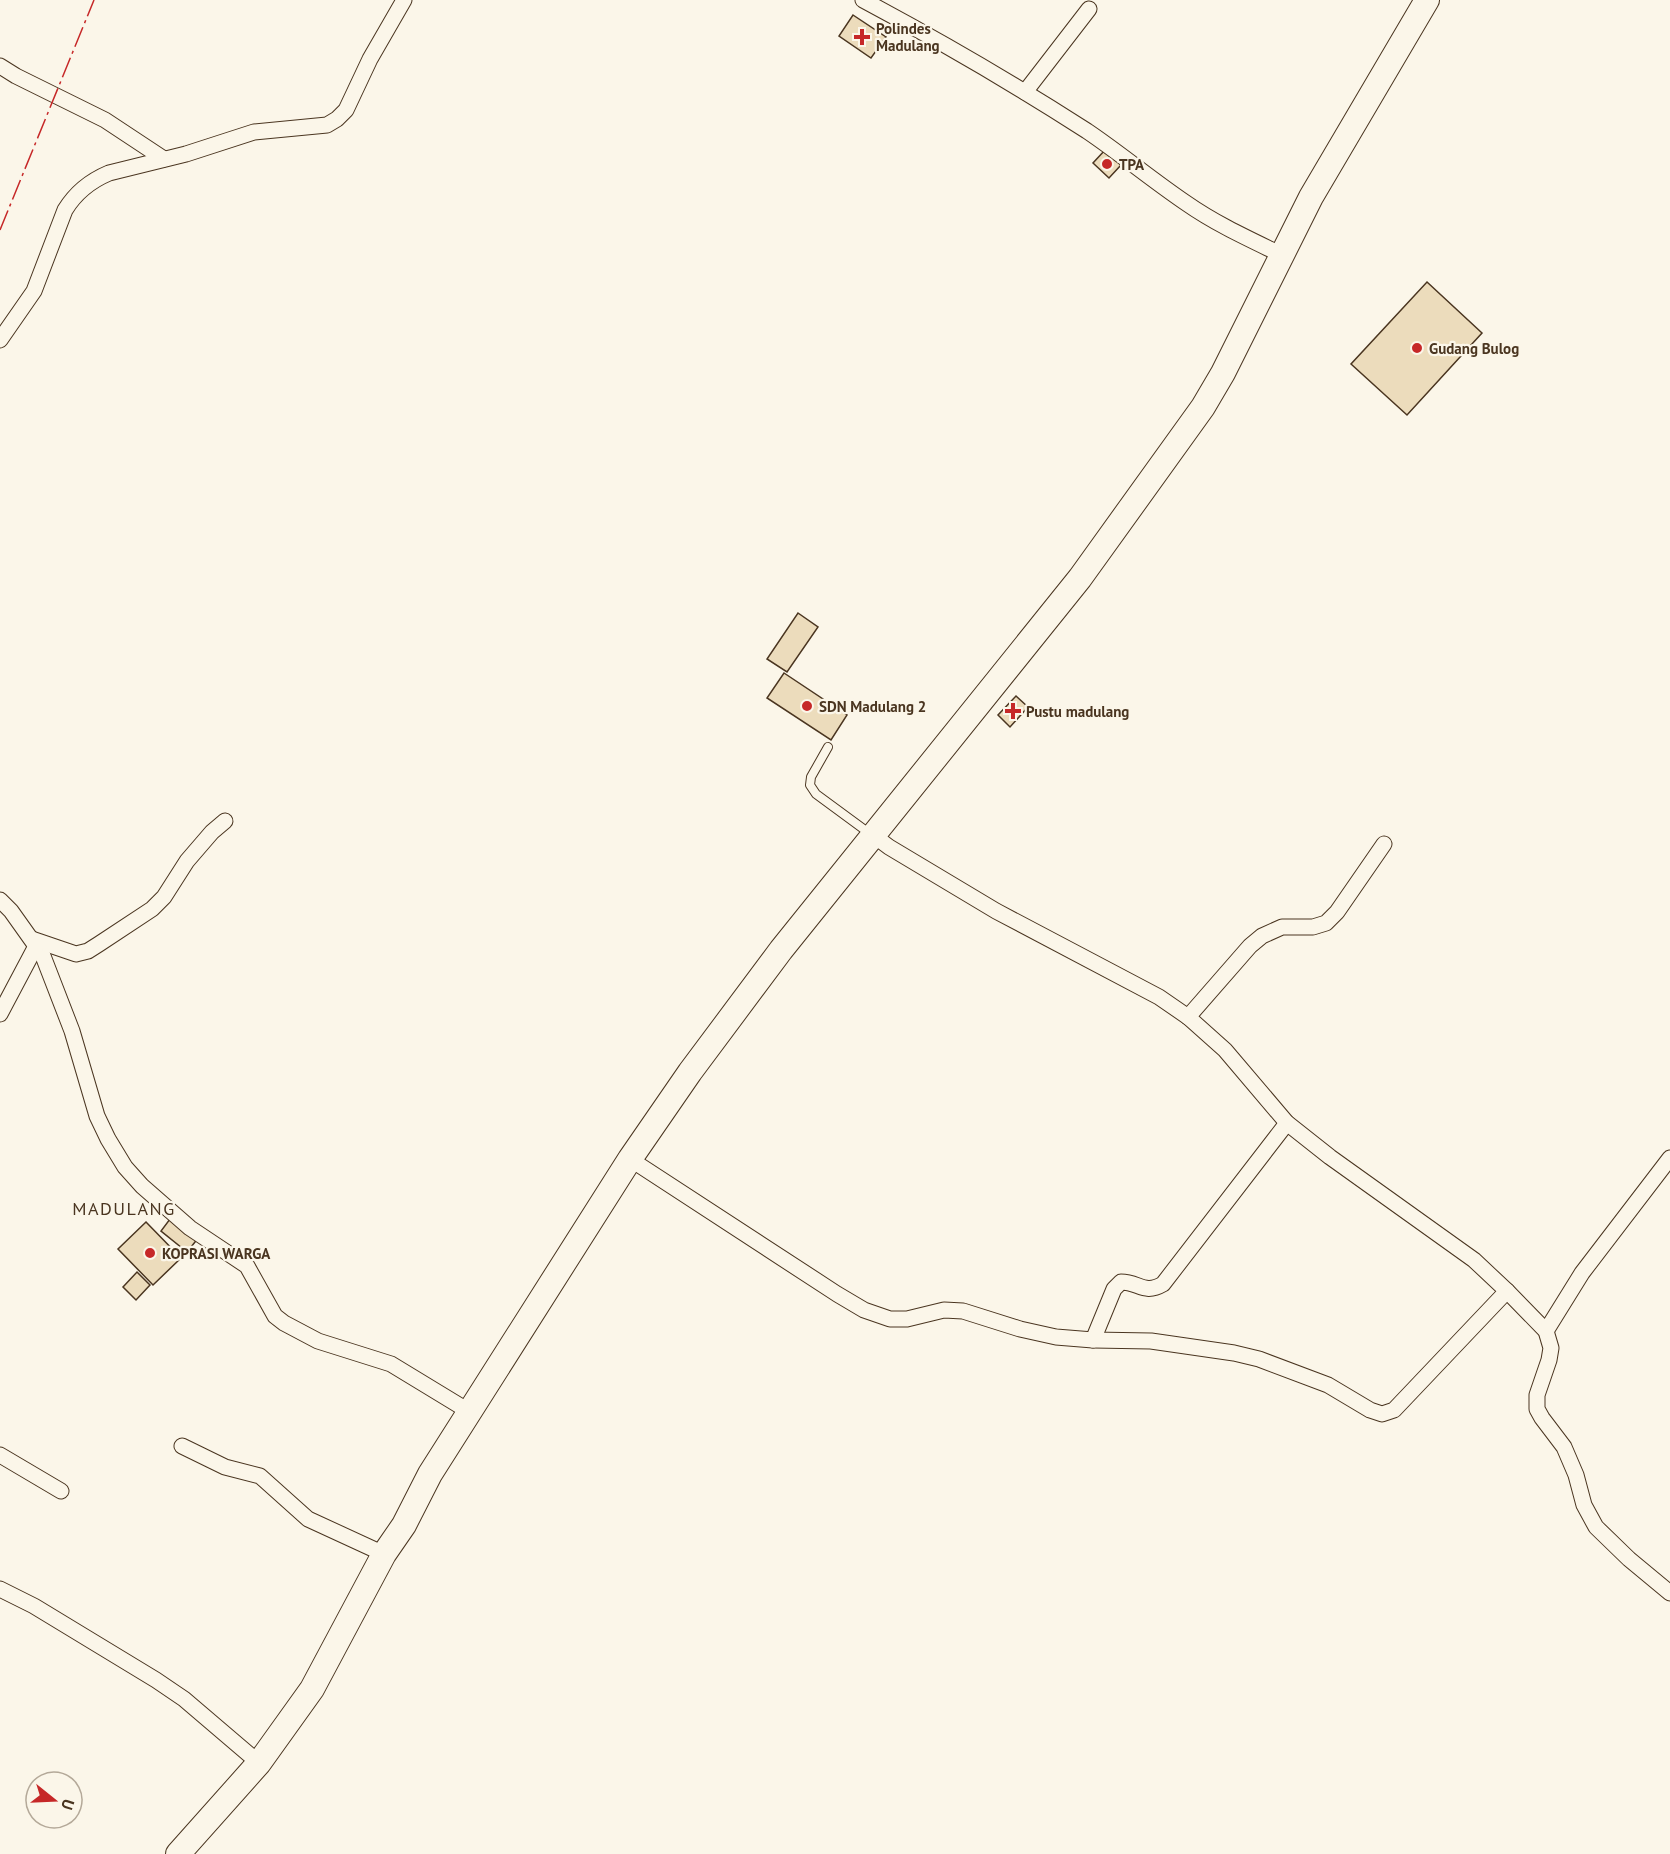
<svg xmlns="http://www.w3.org/2000/svg" width="1670" height="1854" viewBox="0 0 1670 1854" font-family="'PT Sans',sans-serif">
<style>
.building{fill:#ecdcbc;stroke:#4a3520;stroke-width:1.5}
.lines{fill:none;stroke-linecap:round;stroke-linejoin:round}
.service-casing{stroke:#4a3520;stroke-width:10}
.minor-casing{stroke:#4a3520;stroke-width:17}
.primary-casing{stroke:#4a3520;stroke-width:26}
.service{stroke:#fbf6e9;stroke-width:8}
.minor{stroke:#fbf6e9;stroke-width:15}
.primary{stroke:#fbf6e9;stroke-width:24}
.power{stroke:#c62828;stroke-width:1.5;stroke-dasharray:21 4.5 3 4.5;stroke-linecap:butt}
.poi-dot{fill:#c62828;stroke:#fbf6e9;stroke-width:2}
.labels{text-anchor:middle;dominant-baseline:central;stroke-width:4.5;stroke-linejoin:round;paint-order:stroke}
.poi-label{font-size:15px;font-weight:bold;fill:#4a3520;stroke:#fbf6e9;text-anchor:start}
.quarter-label{font-size:18px;letter-spacing:1.5px;fill:#4a3520;stroke:#fbf6e9}
</style>
<rect width="100%" height="100%" fill="#fbf6e9"/>
<g class="building">
<path d="M 853,15 L 886,37 L 871,58 L 839,36 Z"/>
<path d="M 1105,150 L 1121,165 L 1109,178 L 1093,163 Z"/>
<path d="M 1427,282 L 1482,333 L 1407,415 L 1351,364 Z"/>
<path d="M 798,613 L 818,627 L 787,672 L 767,659 Z"/>
<path d="M 784,673 L 847,715 L 831,740 L 767,698 Z"/>
<path d="M 1016,696 L 1028,707 L 1010,727 L 998,715 Z"/>
<path d="M 173,1215 L 199,1237 L 187,1252 L 161,1231 Z"/>
<path d="M 146,1222 L 181,1258 L 153,1285 L 118,1249 Z"/>
<path d="M 137,1272 L 150,1285 L 136,1300 L 123,1287 Z"/>
</g>
<g class="lines">
<defs>
<path id="service" d="M 828,747 L 811,777 L 810,785 L 816,794 L 869,833"/>
<g id="minor">
<path d="M 863,0 C 940,41 1014,84 1087,131 C 1121,154 1152,180 1186,203 C 1216,224 1249,239 1282,255"/>
<path d="M 0,66 L 16,76 L 105,120 L 164,159"/>
<path d="M 1025,92 L 1089,9"/>
<path d="M 0,340 L 34,291 L 65,210 C 76,192 90,181 109,173 L 186,154 L 254,132 L 327,125 L 337,119 L 346,110 L 370,59 L 404,0"/>
<path d="M 873,835 L 889,847 L 996,911 L 1159,997 L 1188,1017 L 1225,1050 L 1287,1123 L 1330,1157 L 1474,1260 L 1507,1291 L 1546,1331 L 1551,1348 L 1549,1360 L 1537,1395 L 1537,1409 L 1542,1418 L 1564,1447 L 1576,1475 L 1584,1505 L 1596,1527 L 1629,1559 L 1670,1593"/>
<path d="M 0,900 L 11,911 L 43,956 L 72,1031 L 97,1116 L 108,1139 L 125,1167 L 142,1186 L 190,1228 L 247,1266 L 275,1316 L 284,1323 L 318,1341 L 391,1364 L 470,1412"/>
<path d="M 32,939 L 76,954 L 88,951 L 99,944 L 152,909 L 164,897 L 187,861 L 212,832 L 225,821"/>
<path d="M 0,1014 L 36,946"/>
<path d="M 1188,1017 L 1250,946 L 1262,936 L 1282,927 L 1313,927 L 1326,923 L 1337,912 L 1384,844"/>
<path d="M 630,1159 L 837,1294 L 864,1310 L 890,1319 L 907,1319 L 944,1310 L 963,1311 L 1020,1329 L 1056,1337 L 1093,1340 L 1151,1341 L 1234,1353 L 1259,1359 L 1328,1385 L 1370,1410 L 1382,1414 L 1394,1410 L 1507,1291"/>
<path d="M 1546,1331 L 1582,1273 L 1670,1158"/>
<path d="M 1093,1340 L 1114,1289 L 1121,1282 C 1139,1282 1144,1295 1163,1284 L 1287,1123"/>
<path d="M 182,1446 L 225,1467 L 260,1476 L 308,1519 L 384,1554"/>
<path d="M 0,1455 L 61,1491"/>
<path d="M 0,1589 L 34,1606 L 156,1680 L 184,1699 L 259,1763"/>
</g>
<path id="primary" d="M 178,1854 L 259,1763 L 312,1689 L 384,1554 L 404,1525 L 430,1474 L 630,1159 L 690,1072 L 781,950 L 1080,578 L 1203,407 L 1223,373 L 1311,197 L 1427,0"/>
</defs>
<use href="#service" class="service-casing"/>
<use href="#minor" class="minor-casing"/>
<use href="#primary" class="primary-casing"/>
<use href="#service" class="service"/>
<use href="#minor" class="minor"/>
<use href="#primary" class="primary"/>
<path class="power" d="M 0,230 L 94,0"/>
</g>
<g class="poi-dot">
<path d="M859 28h6v6h6v6h-6v6h-6v-6h-6v-6h6z"/>
<circle cx="1107" cy="164" r="6"/>
<circle cx="1417" cy="348" r="6"/>
<circle cx="807" cy="706" r="6"/>
<path d="M1010 702h6v6h6v6h-6v6h-6v-6h-6v-6h6z"/>
<circle cx="150" cy="1253" r="6"/>
</g>
<g class="labels">
<g class="poi-label">
<text x="876" y="28">Polindes<tspan x="876" dy="17">Madulang</tspan></text>
<text x="1119" y="164">TPA</text>
<text x="1429" y="348">Gudang Bulog</text>
<text x="819" y="706">SDN Madulang 2</text>
<text x="1026" y="711">Pustu madulang</text>
<text x="162" y="1253">KOPRASI WARGA</text>
</g>
<g class="quarter-label">
<text x="124" y="1208">MADULANG</text>
</g>
</g>
<g transform="translate(54 1800) rotate(108)"><circle r="28" fill="#fbf6e9" stroke="#b4a999" stroke-width="1.5"/>
<path d="M0-4.5L10 22L0 15L-10 22Z" fill="#c62828"/>
<text y="-9" font-size="16" font-weight="bold" text-anchor="middle" fill="#4a3520">U</text>
</g>
</svg>
